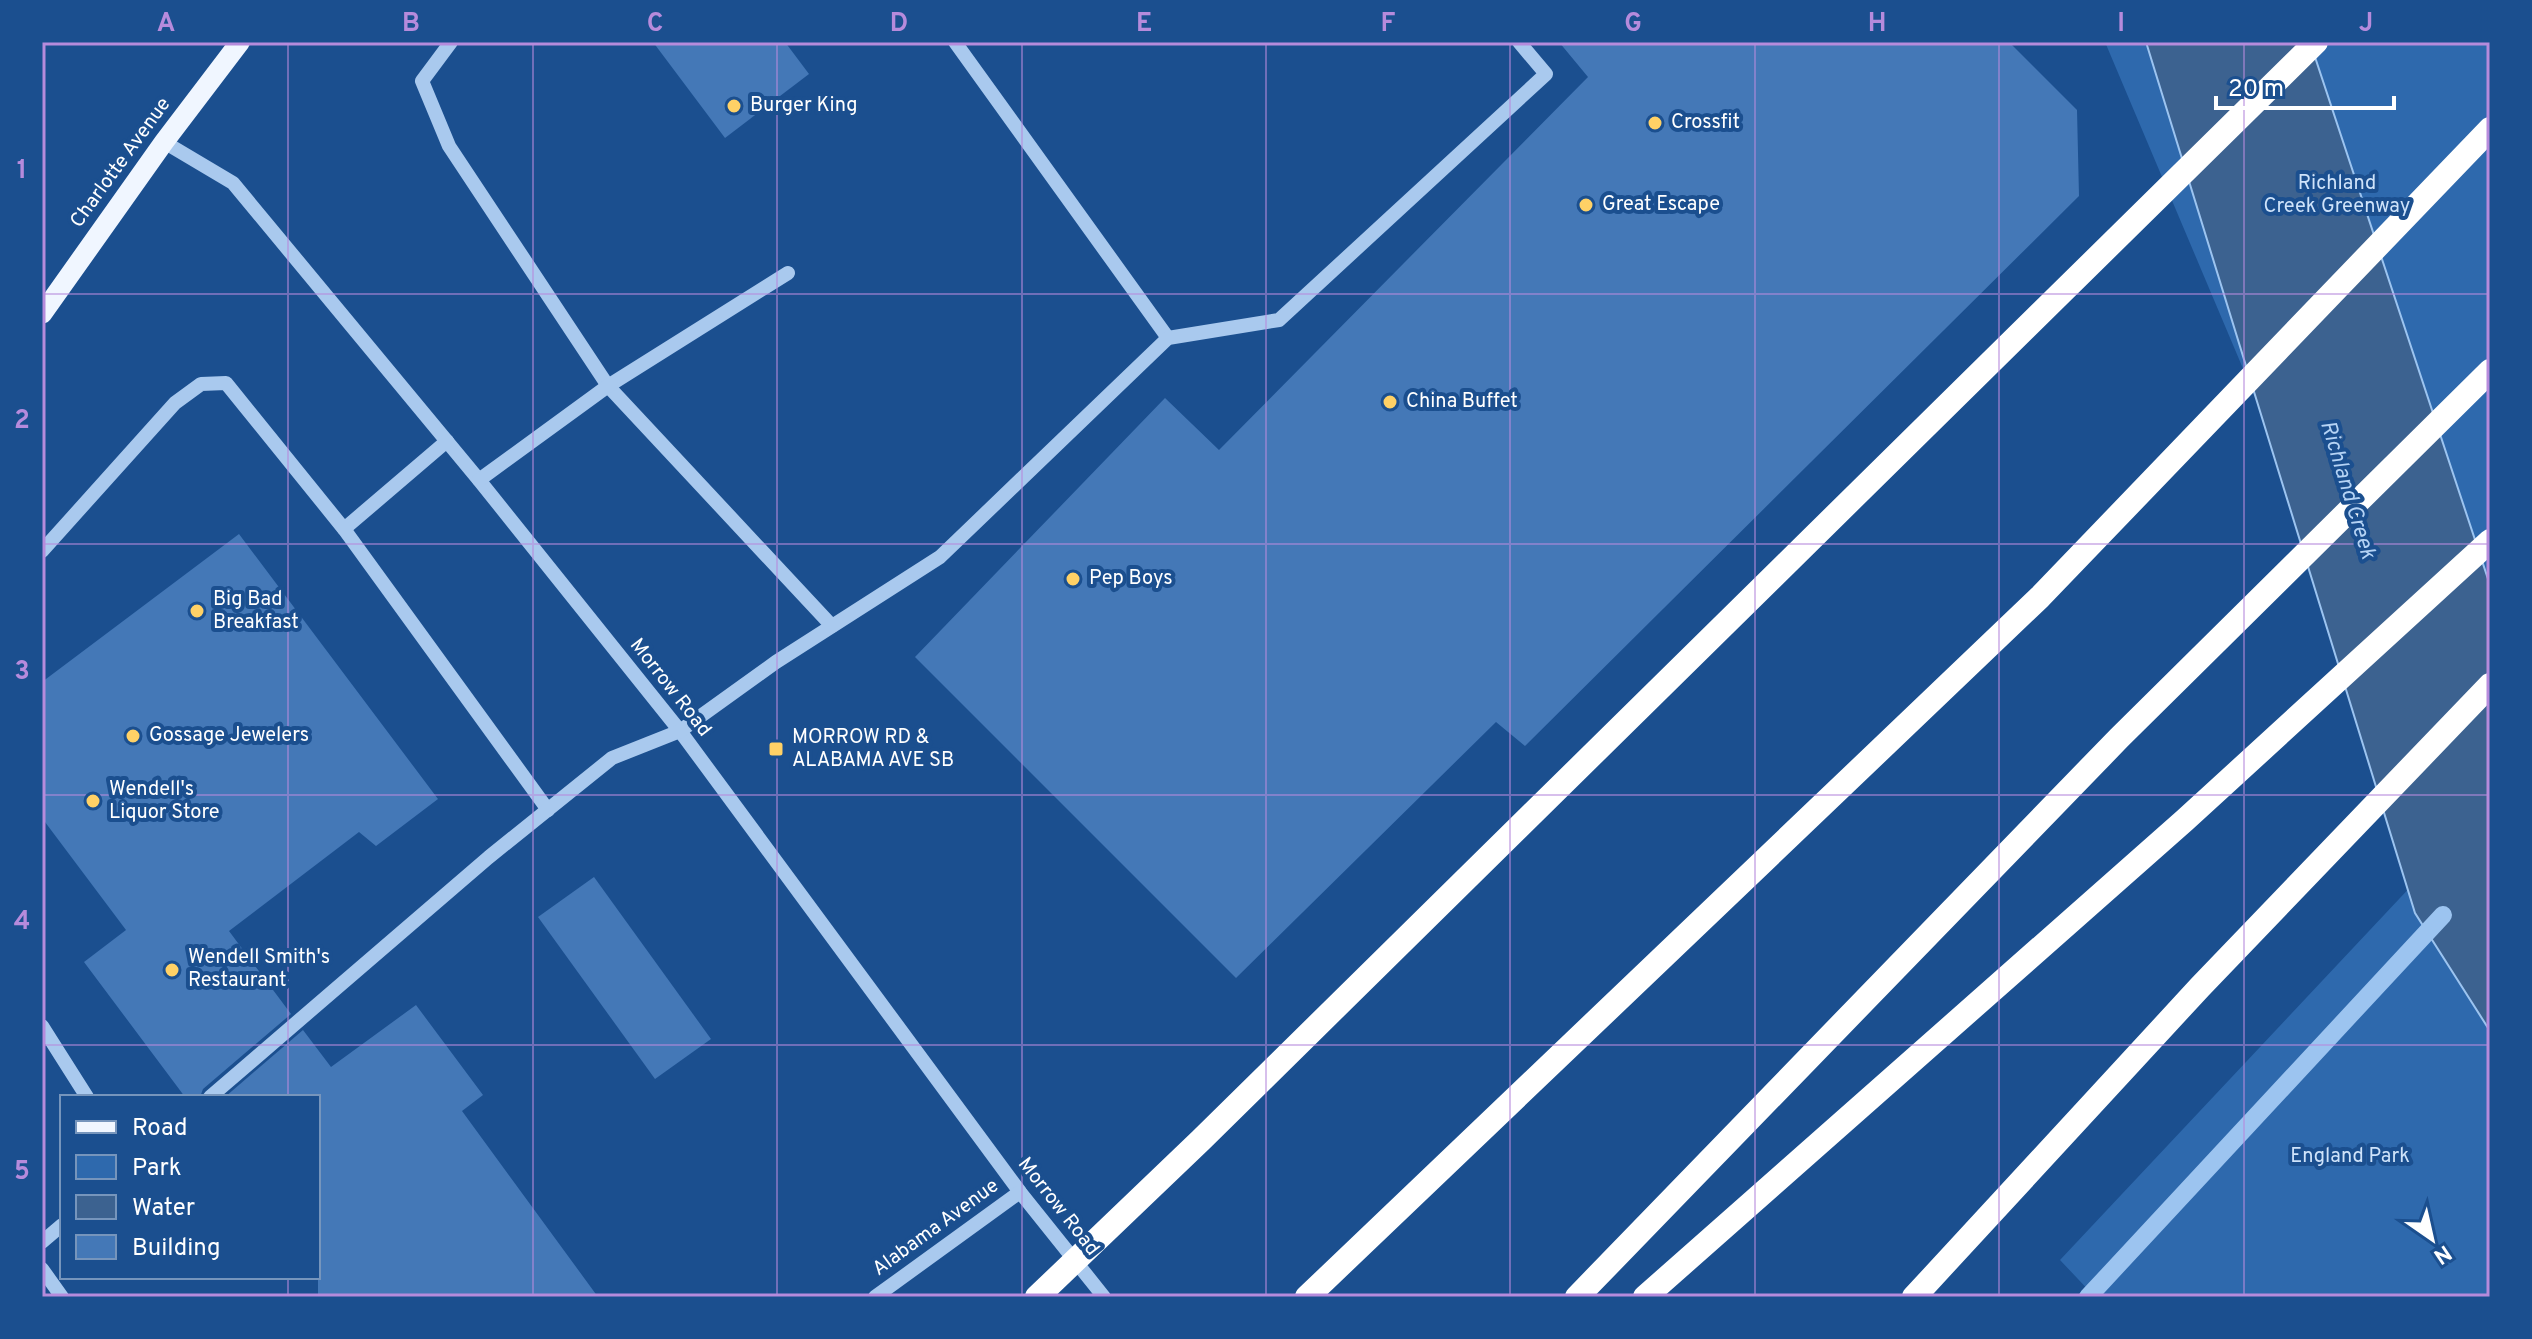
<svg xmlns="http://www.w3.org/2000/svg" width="2532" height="1339" viewBox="0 0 2532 1339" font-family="Overpass,sans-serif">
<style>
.green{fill:#2e69ad}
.water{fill:#3c6290;stroke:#9cc4f0;stroke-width:2}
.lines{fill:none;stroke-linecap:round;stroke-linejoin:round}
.stream{stroke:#9cc4f0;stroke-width:18}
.building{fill:#4478b7}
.minor{stroke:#a9c9ee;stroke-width:14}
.major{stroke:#f0f6ff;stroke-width:20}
.highway{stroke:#fff;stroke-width:24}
.grid{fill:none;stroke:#b68bdc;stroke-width:2;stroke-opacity:0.55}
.poi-dot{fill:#ffd166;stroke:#1b4f8f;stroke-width:3}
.labels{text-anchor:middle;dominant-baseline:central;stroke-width:8;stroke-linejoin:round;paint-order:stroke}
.poi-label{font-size:20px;fill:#fff;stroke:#1b4f8f;text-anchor:start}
.street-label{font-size:20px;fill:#fff;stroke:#1b4f8f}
.park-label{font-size:20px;fill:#cfe3fa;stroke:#1b4f8f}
.water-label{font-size:22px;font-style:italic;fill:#b5d3f5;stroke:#1b4f8f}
.neatline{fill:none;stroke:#b68bdc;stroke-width:3}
.grid-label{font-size:26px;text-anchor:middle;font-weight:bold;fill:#b68bdc}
</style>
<rect width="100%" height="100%" fill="#1b4f8f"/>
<path class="green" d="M 2105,42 L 2490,42 L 2490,1297 L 2095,1297 L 2060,1260 L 2446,849 Z"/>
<path class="water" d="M 2146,42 L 2310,42 L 2490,585 L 2490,1031 L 2415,913 Z"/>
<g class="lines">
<path class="stream" d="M 2088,1297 L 2443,915"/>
</g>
<g class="building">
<path d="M 653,42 L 785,42 L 809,74 L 725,138 Z"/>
<path d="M 1559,42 L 2009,42 L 2077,110 L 2079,196 L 1525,746 L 1496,722 L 1236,978 L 915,657 L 1165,398 L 1219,450 L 1588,77 Z"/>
<path d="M 239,534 L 438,799 L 376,846 L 359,832 L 229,931 L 291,1014 L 203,1089 L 200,1097 L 185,1097 L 84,962 L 126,930 L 42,818 L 42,682 Z"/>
<path d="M 594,877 L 711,1039 L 655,1079 L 538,917 Z"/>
<path d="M 416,1005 L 483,1095 L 462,1111 L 598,1297 L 318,1297 L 318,1097 L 225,1097 L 303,1030 L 331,1067 Z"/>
</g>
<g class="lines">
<g class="minor">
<path d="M 451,42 L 422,81 L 449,146 L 608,386 L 832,626"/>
<path d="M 955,42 L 1168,338"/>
<path d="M 164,142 L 233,183 L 479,480 L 680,731 L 1020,1192 L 1104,1297"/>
<path d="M 479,480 L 608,386 L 788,273"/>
<path d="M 344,529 L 447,441"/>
<path d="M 42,551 L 175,403 L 201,384 L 226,383 L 344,529 L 548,810"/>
<path d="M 42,1026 L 87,1097"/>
<path d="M 210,1097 L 489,857 L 612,758 L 680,731 L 776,662 L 940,557 L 1168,338 L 1279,320 L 1546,74 L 1519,42"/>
<path d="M 42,1242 L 62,1225"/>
<path d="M 42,1269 L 62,1297"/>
<path d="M 875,1297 L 1020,1192"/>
</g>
<path class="major" d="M 42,314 L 164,142 L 240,42"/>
<g class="highway">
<path d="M 1037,1297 L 1201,1140 L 2316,42"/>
<path d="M 1307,1297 L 2040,597 L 2490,129"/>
<path d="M 1577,1297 L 2119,738 L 2490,371"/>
<path d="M 1645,1297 L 2185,820 L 2490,541"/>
<path d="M 1914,1297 L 2200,987 L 2490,685"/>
</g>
</g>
<path class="grid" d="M 288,42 L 288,1097M 533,42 L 533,1297M 777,42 L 777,1297M 1022,42 L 1022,1297M 1266,42 L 1266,1297M 1510,42 L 1510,1297M 1755,42 L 1755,1297M 1999,42 L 1999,1297M 2244,42 L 2244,1297M 42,294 L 2490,294M 42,544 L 2490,544M 42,795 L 2490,795M 42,1045 L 2490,1045M 288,1277 L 288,1297"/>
<g class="poi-dot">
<circle cx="734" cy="106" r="8"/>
<circle cx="1655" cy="123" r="8"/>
<circle cx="1586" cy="205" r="8"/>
<circle cx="1390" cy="402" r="8"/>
<circle cx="1073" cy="579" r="8"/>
<circle cx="197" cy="611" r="8"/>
<circle cx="133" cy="736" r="8"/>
<rect x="768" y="741" width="16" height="16" rx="4"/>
<circle cx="93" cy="801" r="8"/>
<circle cx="172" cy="970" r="8"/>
</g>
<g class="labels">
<g class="poi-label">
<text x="750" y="106">Burger King</text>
<text x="1671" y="123">Crossfit</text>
<text x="1602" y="205">Great Escape</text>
<text x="1406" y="402">China Buffet</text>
<text x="1089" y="579">Pep Boys</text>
<text x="213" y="600">Big Bad<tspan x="213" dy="23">Breakfast</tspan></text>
<text x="149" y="736">Gossage Jewelers</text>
<text x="792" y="738">MORROW RD &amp;<tspan x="792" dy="23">ALABAMA AVE SB</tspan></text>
<text x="109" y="790">Wendell's<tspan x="109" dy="23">Liquor Store</tspan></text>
<text x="188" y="958">Wendell Smith's<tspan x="188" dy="23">Restaurant</tspan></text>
</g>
<g class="street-label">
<text transform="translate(121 163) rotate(-54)">Charlotte Avenue</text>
<text transform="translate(670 688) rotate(52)">Morrow Road</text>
<text transform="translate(1058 1207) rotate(52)">Morrow Road</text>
<text transform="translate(936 1228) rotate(-36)">Alabama Avenue</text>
</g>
<g class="park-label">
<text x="2337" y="184">Richland<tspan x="2337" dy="23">Creek Greenway</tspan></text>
<text x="2350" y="1157">England Park</text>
</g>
<g class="water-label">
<text transform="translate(2347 490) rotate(73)">Richland Creek</text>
</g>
</g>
<rect width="2532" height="1339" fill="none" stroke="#1b4f8f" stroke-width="88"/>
<rect x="60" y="1095" width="260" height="184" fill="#1b4f8f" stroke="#7695bc" stroke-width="2"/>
<rect x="76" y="1121" width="40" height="12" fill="#f0f6ff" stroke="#7695bc" stroke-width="2"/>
<text x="132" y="1135" font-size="24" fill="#ffffff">Road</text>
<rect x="76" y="1155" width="40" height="24" fill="#2e69ad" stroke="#7695bc" stroke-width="2"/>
<text x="132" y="1175" font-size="24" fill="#ffffff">Park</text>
<rect x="76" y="1195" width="40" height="24" fill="#3c6290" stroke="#7695bc" stroke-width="2"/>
<text x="132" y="1215" font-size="24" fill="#ffffff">Water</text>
<rect x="76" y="1235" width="40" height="24" fill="#4478b7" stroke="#7695bc" stroke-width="2"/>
<text x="132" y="1255" font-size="24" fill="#ffffff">Building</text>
<g transform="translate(2432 1239) rotate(146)" stroke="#1b4f8f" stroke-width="6" paint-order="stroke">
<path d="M0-6L14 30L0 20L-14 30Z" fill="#ffffff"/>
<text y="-12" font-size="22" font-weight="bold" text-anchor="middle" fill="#ffffff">N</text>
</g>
<path d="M2216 96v12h178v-12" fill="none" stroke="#ffffff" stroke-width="4"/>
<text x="2228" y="96" font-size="24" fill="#ffffff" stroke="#1b4f8f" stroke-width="6" paint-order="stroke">20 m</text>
<rect x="44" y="44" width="2444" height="1251" class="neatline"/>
<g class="grid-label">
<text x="166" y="31">A</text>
<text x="411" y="31">B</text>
<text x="655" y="31">C</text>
<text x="899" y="31">D</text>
<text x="1144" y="31">E</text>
<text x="1388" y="31">F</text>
<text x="1633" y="31">G</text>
<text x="1877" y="31">H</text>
<text x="2121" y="31">I</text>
<text x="2366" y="31">J</text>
<text x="22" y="178">1</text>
<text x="22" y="428">2</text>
<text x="22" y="679">3</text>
<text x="22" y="929">4</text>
<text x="22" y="1179">5</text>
</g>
</svg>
